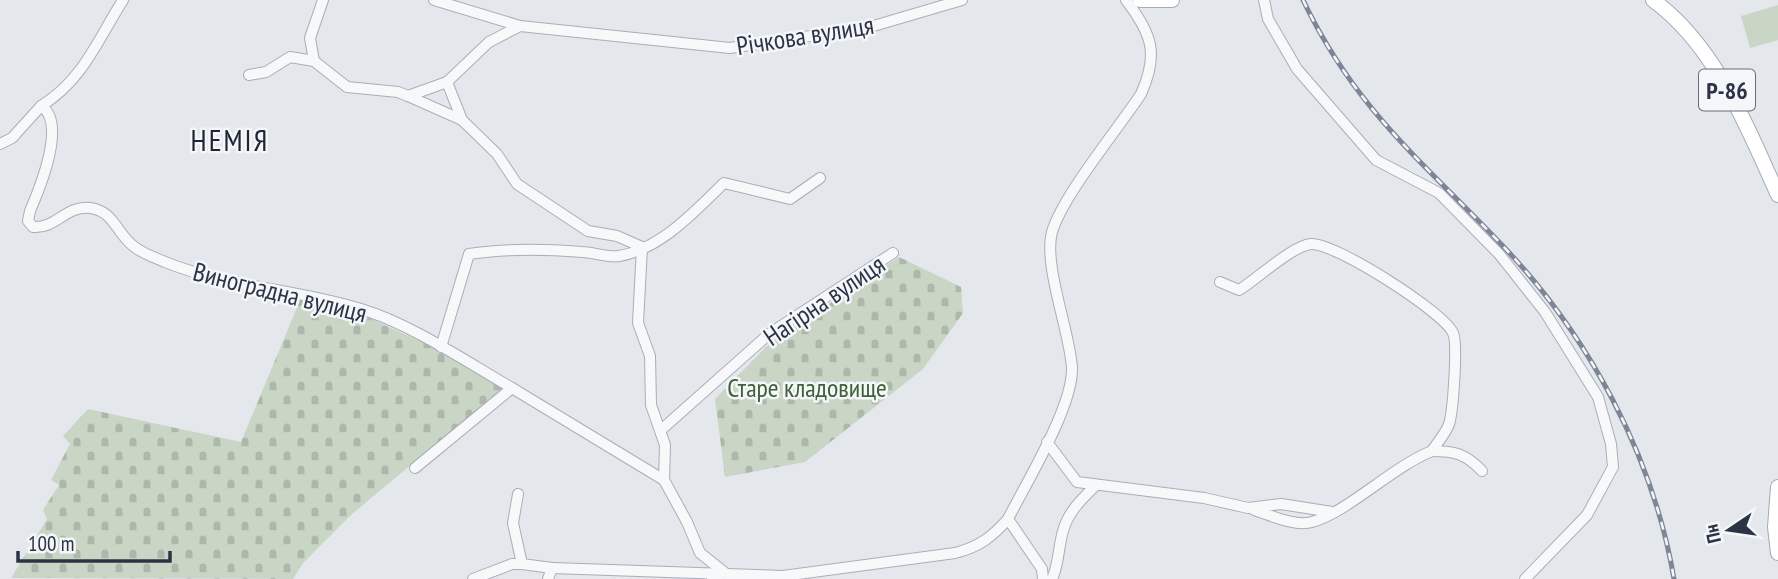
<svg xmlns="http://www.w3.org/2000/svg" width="1778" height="579" viewBox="0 0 1778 579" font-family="'PT Sans Narrow',sans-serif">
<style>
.cemetery{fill:url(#cemetery-stones)}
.pitch{fill:#c9d6c5}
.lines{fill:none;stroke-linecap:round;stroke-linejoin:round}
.minor-casing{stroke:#a9aeb7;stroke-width:12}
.major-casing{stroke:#a3abb8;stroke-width:16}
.minor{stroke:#f7f8fa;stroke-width:10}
.major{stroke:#fff;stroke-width:14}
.rail-casing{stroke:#7d8696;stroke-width:5}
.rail{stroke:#f4f6f9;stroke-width:2.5;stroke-dasharray:8;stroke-linecap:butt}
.labels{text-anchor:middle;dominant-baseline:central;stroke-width:5;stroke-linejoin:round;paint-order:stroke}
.shield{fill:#f4f6f9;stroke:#676e7b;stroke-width:2}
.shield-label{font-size:24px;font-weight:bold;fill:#2b3445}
.street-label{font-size:26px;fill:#2b3445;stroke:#f4f6f9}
.park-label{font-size:26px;fill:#3f6138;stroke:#f4f6f9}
.quarter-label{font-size:30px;letter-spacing:2px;fill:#1d2536;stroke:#f4f6f9}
</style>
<defs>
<pattern id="cemetery-stones" width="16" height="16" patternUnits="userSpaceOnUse" patternTransform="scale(1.75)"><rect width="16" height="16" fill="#c9d6c5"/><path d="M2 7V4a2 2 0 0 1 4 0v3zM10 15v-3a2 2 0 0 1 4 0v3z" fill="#adb8ab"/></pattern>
</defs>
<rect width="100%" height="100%" fill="#e4e7ec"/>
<g class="cemetery">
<path d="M 899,257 L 961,287 L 963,313 L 923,369 L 805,462 L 725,477 L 715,399 L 770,343 Z"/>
<path d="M 301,298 L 360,314 L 433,347 L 503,388 L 352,514 L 303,563 L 293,579 L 11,578 L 47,519 L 43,510 L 59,485 L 51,480 L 70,444 L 63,436 L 88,409 L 241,442 Z"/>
</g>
<path class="pitch" d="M 1778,5 L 1778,40 L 1750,48 L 1741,16 Z"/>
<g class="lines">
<defs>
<g id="minor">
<path d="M 434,0 L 520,26"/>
<path d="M 1264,0 L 1268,19 L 1297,69 L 1376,160 L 1439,193 L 1499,254 L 1545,312 L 1598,397 L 1611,444 L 1613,467 L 1587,515 L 1525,579"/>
<path d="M 314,61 L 310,38 L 323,0"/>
<path d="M 249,75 L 266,72 L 290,57 L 314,61 L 347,87 L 398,92 L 408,96 L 462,120 L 497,154 L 517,184 L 588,231 L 617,236 L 642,247 L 638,323 L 650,356 L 651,405 L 665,445 L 664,480"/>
<path d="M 447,82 L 489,42 L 520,26 L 730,48 L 870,27 L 962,0"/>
<path d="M 408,96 L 447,82 L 462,120"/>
<path d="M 41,106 C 83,80 97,41 123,0"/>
<path d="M 0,144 L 12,138 L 41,106 C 67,122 40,188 30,211 L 28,221 L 33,227 C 56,229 66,205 90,208 C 115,211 117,236 136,248 C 144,254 156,258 165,262 C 227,287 297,289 361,309 C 411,324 467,362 512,388 L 415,468"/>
<path d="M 1220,282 L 1239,290 C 1257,279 1292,246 1311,244 C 1334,242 1444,312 1453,333 C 1458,344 1453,412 1449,424 C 1446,433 1437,443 1432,451 C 1455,451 1466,454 1482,471"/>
<path d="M 441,347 L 469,254 C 507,248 544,249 582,252 C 593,252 608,258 619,256 C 661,249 695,211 724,183 L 790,199 L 820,178"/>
<path d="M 512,388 L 664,480 L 687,522 L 700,553 L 724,572 L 712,579"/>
<path d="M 661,430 L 769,334 L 893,253"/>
<path d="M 1047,442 L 1077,482 L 1204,498 L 1248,508 L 1281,504 L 1332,512"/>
<path d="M 518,494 L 513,523 L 522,564 L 552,568 L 548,579"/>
<path d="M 1254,510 C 1270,515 1295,527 1312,522 C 1348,512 1392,467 1432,451"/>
<path d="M 552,568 L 783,576 L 955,553 C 979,547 992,537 1008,519"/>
<path d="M 473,579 L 512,564 L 522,564"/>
<path d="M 1043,579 L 1042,569 L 1008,519 C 1026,483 1073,407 1072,368 C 1070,332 1043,265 1052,232 C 1063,195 1118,129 1141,94 C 1159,54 1152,34 1126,0"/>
<path d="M 1052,579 C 1060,562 1058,542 1065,525 C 1071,509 1083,498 1095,486"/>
</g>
<g id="major">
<path d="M 1140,0 L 1172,0"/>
<path d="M 1653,0 C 1716,46 1747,127 1778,195"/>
<path d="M 1778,487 L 1775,527 L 1778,553"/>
</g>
</defs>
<use href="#minor" class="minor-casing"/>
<use href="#major" class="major-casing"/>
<use href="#minor" class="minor"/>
<use href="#major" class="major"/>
<defs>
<path id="rail" d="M 1303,0 C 1355,109 1422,161 1502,245 C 1588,335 1653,455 1674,579"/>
</defs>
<use href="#rail" class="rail-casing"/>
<use href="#rail" class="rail"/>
</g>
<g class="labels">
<rect class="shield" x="1699" y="69.5" width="56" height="41" rx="5"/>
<g class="shield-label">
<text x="1727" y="90">Р-86</text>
</g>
<g class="street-label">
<text transform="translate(805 35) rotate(-9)">Річкова вулиця</text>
<text transform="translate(280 292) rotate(14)">Виноградна вулиця</text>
<text transform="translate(824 300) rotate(-34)">Нагірна вулиця</text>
</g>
<g class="park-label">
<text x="807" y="387">Старе кладовище</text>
</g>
<g class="quarter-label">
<text x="230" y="139">НЕМІЯ</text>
</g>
</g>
<g transform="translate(1729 530) rotate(257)" stroke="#f4f6f9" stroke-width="5" paint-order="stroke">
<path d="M0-5L12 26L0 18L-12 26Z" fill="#2b3445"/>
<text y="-10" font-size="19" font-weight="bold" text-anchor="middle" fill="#2b3445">Пн</text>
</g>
<path d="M18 551v10h152v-10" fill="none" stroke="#2b3445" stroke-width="3.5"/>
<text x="28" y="551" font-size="21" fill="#2b3445" stroke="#f4f6f9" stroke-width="5" paint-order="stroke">100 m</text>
</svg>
